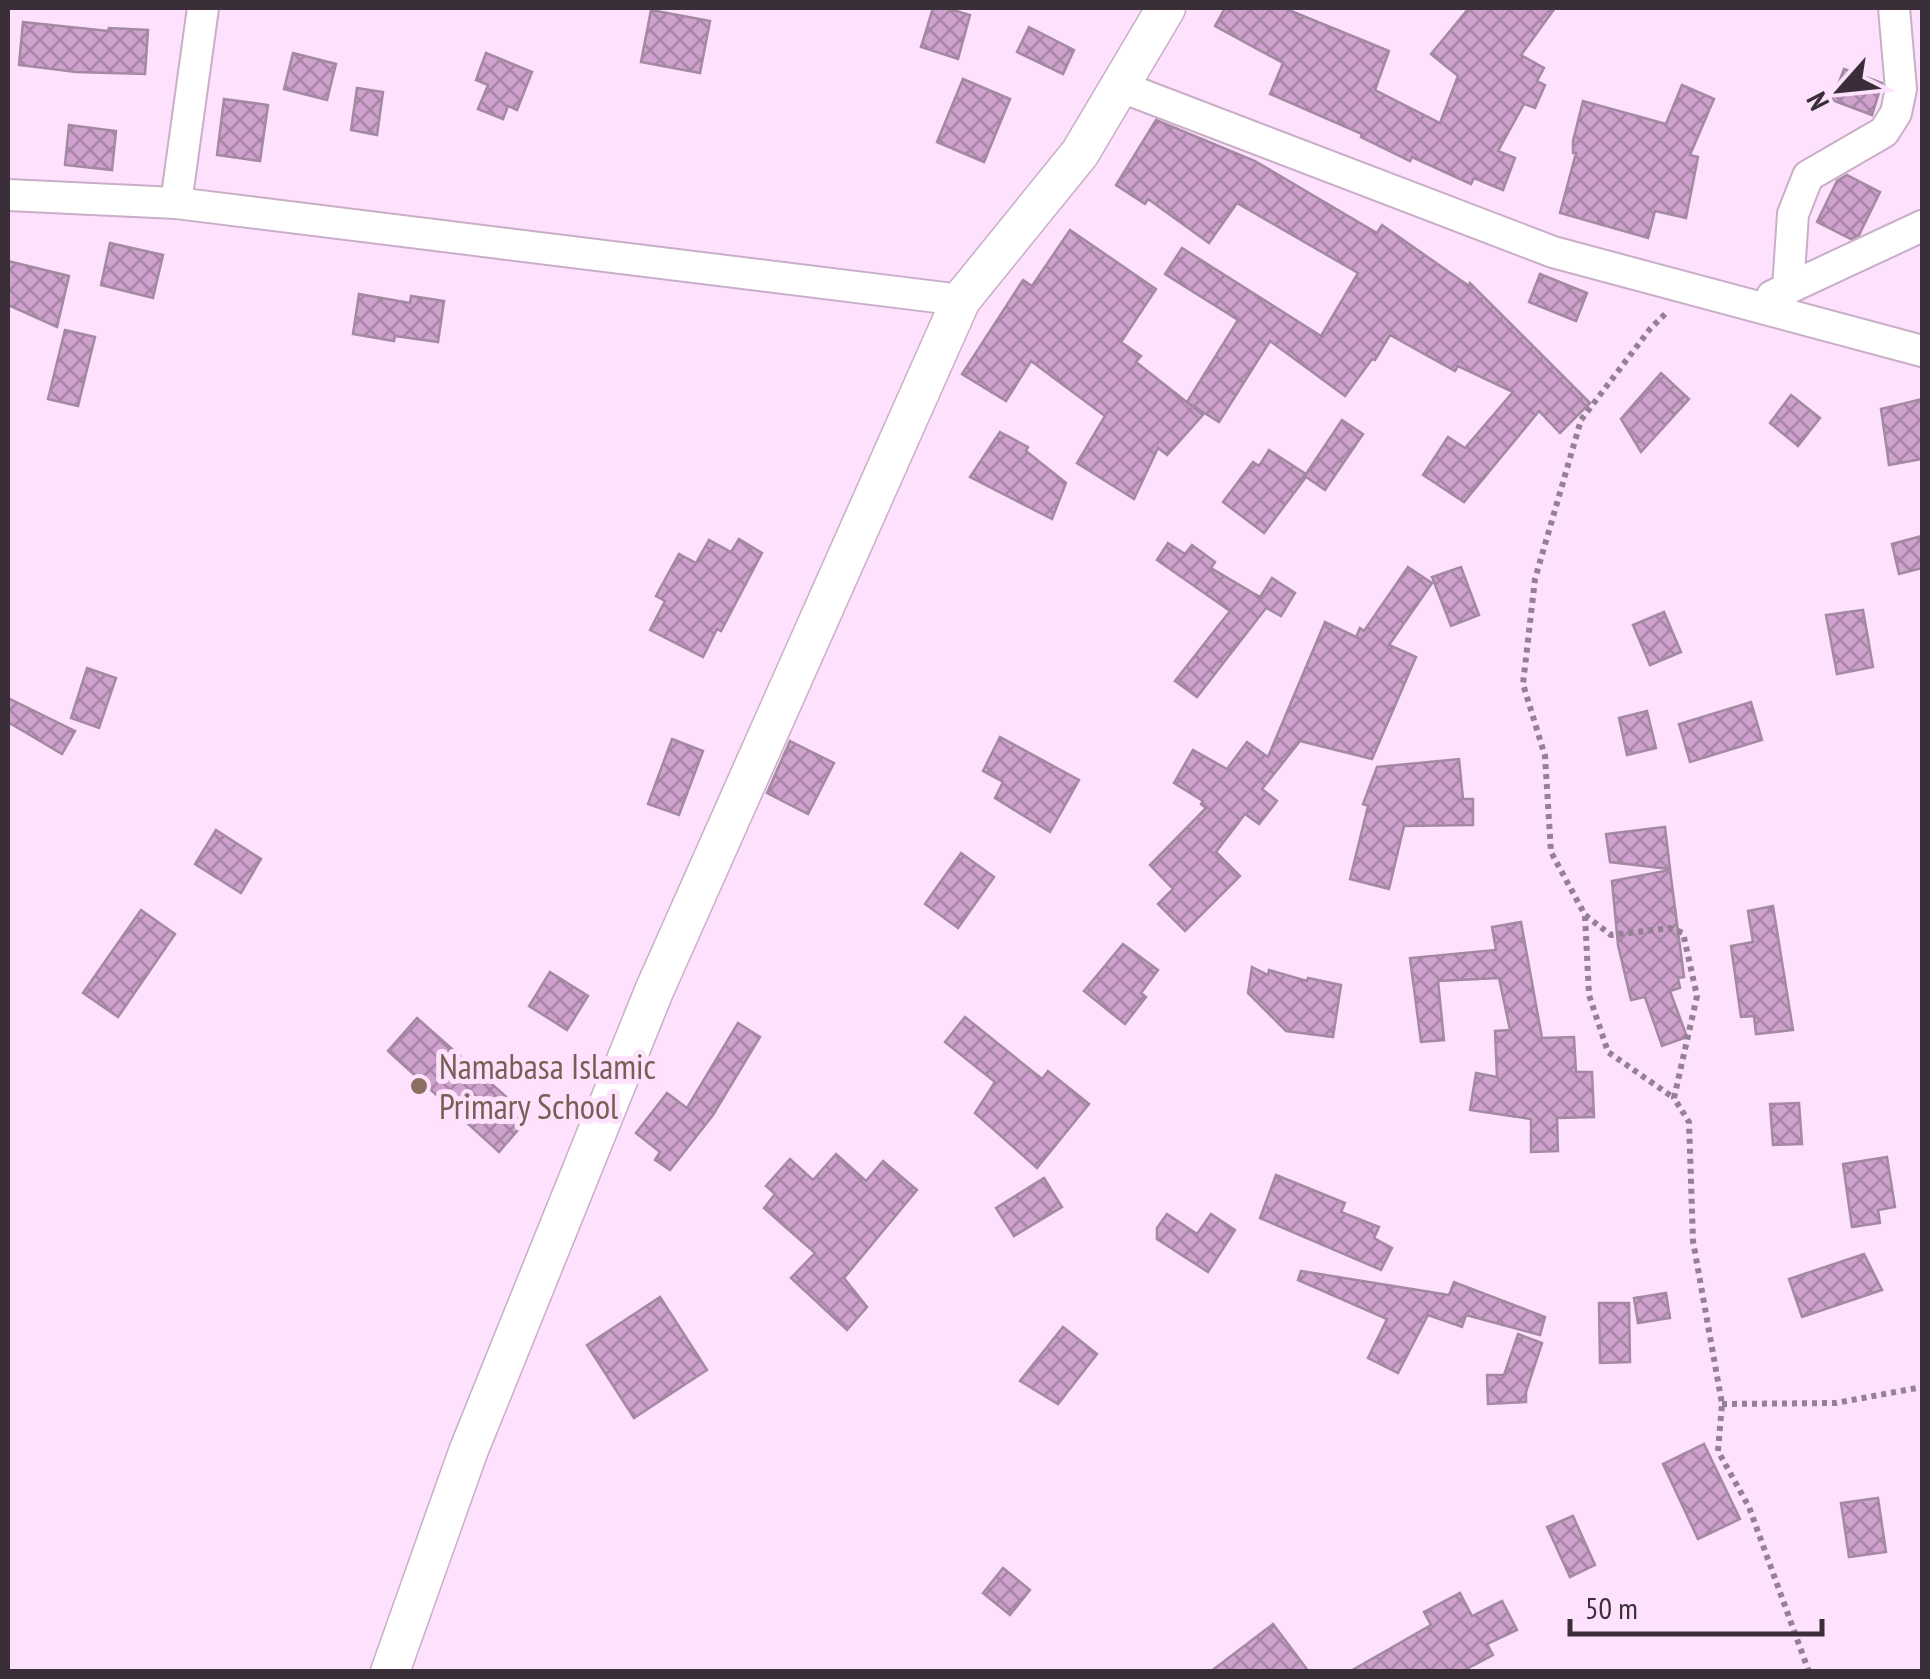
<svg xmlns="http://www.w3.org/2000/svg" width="1930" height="1679" viewBox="0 0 1930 1679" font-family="'PT Sans Narrow',sans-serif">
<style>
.building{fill:url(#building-cross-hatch);stroke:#a389a2;stroke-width:2.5}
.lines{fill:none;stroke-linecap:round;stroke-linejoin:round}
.minor-casing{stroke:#c9aec8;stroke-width:34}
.tertiary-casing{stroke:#c9aec8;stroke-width:41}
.path{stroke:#948193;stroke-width:6;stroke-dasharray:5 5;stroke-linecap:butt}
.minor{stroke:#fff;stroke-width:30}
.tertiary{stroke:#fff;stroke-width:38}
.education-dot{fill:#8d6e63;stroke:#fee1fd;stroke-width:4}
.labels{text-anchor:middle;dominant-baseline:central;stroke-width:10;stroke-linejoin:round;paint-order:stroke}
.education-label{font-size:35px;fill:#785e54;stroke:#fee1fd;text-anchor:start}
</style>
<defs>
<pattern id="building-cross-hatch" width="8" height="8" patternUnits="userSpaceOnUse" patternTransform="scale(2.5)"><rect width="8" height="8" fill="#cea2cd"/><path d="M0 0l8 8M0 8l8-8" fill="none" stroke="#a884a7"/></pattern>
</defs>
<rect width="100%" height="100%" fill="#fee1fd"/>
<g class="building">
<path d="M 933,8 L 946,8 L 970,15 L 958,59 L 921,47 Z"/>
<path d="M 1225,8 L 1284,8 L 1389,51 L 1375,90 L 1440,123 L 1458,76 L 1431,54 L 1469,8 L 1555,8 L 1521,55 L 1544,68 L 1537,81 L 1545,85 L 1535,108 L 1524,104 L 1498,151 L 1515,158 L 1503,190 L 1474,178 L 1471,184 L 1412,157 L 1410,161 L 1361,137 L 1362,134 L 1270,94 L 1283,63 L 1215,26 Z"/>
<path d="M 651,10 L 710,21 L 700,73 L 641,62 Z"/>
<path d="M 23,22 L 108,31 L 109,28 L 148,30 L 145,74 L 76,72 L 19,65 Z"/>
<path d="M 1029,27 L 1074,50 L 1063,74 L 1017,52 Z"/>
<path d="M 293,53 L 336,64 L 327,100 L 284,89 Z"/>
<path d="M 486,53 L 532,72 L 517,110 L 508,106 L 503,119 L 478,109 L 488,85 L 476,80 Z"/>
<path d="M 1844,69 L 1882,83 L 1872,115 L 1832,100 Z"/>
<path d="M 963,79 L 1010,99 L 984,162 L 937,142 Z"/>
<path d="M 1682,85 L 1714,99 L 1690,155 L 1698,157 L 1686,218 L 1655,211 L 1648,238 L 1560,213 L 1576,153 L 1573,153 L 1573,141 L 1583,101 L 1666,124 Z"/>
<path d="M 357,88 L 383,92 L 377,135 L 351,130 Z"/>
<path d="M 224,99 L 268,105 L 260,161 L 217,155 Z"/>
<path d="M 1156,120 L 1255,161 L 1377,233 L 1382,225 L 1469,286 L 1470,283 L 1590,403 L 1560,433 L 1539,411 L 1464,502 L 1423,475 L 1448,437 L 1465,448 L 1513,392 L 1458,366 L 1455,371 L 1390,335 L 1375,360 L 1372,359 L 1345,396 L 1270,341 L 1219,422 L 1187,402 L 1238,320 L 1165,274 L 1182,248 L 1321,336 L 1358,273 L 1237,203 L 1209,243 L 1148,199 L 1145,204 L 1116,185 Z"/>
<path d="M 69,125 L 116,131 L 112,170 L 65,165 Z"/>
<path d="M 1847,175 L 1880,192 L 1859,235 L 1851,239 L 1817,222 L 1837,181 Z"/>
<path d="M 1070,230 L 1156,289 L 1121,342 L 1141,356 L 1136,362 L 1203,415 L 1167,455 L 1158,448 L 1134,499 L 1077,463 L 1105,416 L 1031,361 L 1006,401 L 962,374 L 1023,280 L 1032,286 Z"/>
<path d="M 110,243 L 163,255 L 153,298 L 101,285 Z"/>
<path d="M 8,261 L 69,276 L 57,327 L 8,305 Z"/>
<path d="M 1540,274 L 1587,293 L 1576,321 L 1529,302 Z"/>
<path d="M 359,294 L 410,303 L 411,296 L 444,301 L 438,342 L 395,336 L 394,341 L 353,334 Z"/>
<path d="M 65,330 L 95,337 L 78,406 L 48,399 Z"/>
<path d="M 1661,373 L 1689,399 L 1641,452 L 1621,419 Z"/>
<path d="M 1791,395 L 1820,418 L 1798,446 L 1770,423 Z"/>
<path d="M 1922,399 L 1922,459 L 1889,465 L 1881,409 Z"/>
<path d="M 1342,420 L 1363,434 L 1325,490 L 1306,477 L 1264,533 L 1223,502 L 1253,462 L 1259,466 L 1269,450 L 1306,474 Z"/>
<path d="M 1000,432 L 1028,447 L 1026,451 L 1066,483 L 1052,519 L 970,477 Z"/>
<path d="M 1922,536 L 1922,568 L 1899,574 L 1892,544 Z"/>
<path d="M 739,539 L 762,553 L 721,631 L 717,629 L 703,657 L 650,630 L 665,601 L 656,596 L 679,554 L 696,563 L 709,540 L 731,552 Z"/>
<path d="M 1168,543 L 1185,554 L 1192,545 L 1215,562 L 1211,568 L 1260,597 L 1272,578 L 1295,593 L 1281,616 L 1266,608 L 1197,697 L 1175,681 L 1230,611 L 1157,560 Z"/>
<path d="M 1408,567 L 1432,583 L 1389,645 L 1416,657 L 1372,759 L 1300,741 L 1262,789 L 1277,801 L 1259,824 L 1245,814 L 1216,852 L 1240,876 L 1185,931 L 1158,904 L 1173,889 L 1150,865 L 1206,808 L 1201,804 L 1203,801 L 1174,783 L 1193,750 L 1227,769 L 1247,742 L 1268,757 L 1325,622 L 1356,637 L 1360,628 L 1364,631 Z"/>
<path d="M 1461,567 L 1479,615 L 1451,626 L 1432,577 Z"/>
<path d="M 1863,610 L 1873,667 L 1837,674 L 1826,615 Z"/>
<path d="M 1664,612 L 1681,652 L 1650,665 L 1633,625 Z"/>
<path d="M 87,668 L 116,678 L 99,728 L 71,718 Z"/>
<path d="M 8,698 L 75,731 L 62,754 L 8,722 Z"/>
<path d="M 1751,702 L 1762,740 L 1690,762 L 1679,724 Z"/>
<path d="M 1647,711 L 1656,748 L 1627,755 L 1619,718 Z"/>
<path d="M 1000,737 L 1079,780 L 1050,832 L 995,798 L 1003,782 L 983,771 Z"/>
<path d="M 672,739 L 703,751 L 679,815 L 648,804 Z"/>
<path d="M 790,741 L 834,763 L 808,814 L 767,793 Z"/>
<path d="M 1459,759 L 1463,799 L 1473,799 L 1473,825 L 1404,826 L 1389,889 L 1350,879 L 1368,806 L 1363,804 L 1377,767 Z"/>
<path d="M 1665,827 L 1670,869 L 1610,862 L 1606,834 Z"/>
<path d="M 216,830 L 261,859 L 241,893 L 195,864 Z"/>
<path d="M 961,853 L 994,877 L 958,928 L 925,904 Z"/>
<path d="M 1670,870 L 1684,977 L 1678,978 L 1680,988 L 1670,991 L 1687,1037 L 1662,1046 L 1645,997 L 1631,1000 L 1618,945 L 1612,881 Z"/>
<path d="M 1773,906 L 1793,1030 L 1756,1034 L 1754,1016 L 1741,1017 L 1731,946 L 1753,942 L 1748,911 Z"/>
<path d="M 141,910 L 175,934 L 118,1017 L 83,993 Z"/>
<path d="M 1521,922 L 1542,1038 L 1574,1037 L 1576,1072 L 1592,1072 L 1594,1117 L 1557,1118 L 1558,1151 L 1531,1152 L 1531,1119 L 1470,1110 L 1476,1073 L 1497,1077 L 1495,1031 L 1510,1030 L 1499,978 L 1438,981 L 1444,1040 L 1421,1042 L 1410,958 L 1496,950 L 1492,927 Z"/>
<path d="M 1123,944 L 1158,970 L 1141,993 L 1146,997 L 1125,1024 L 1084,991 Z"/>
<path d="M 1252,967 L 1268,975 L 1269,970 L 1307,981 L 1308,978 L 1341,985 L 1333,1037 L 1286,1031 L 1248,993 Z"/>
<path d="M 550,972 L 588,996 L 567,1030 L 529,1006 Z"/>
<path d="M 965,1017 L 1042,1079 L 1048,1071 L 1089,1104 L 1037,1168 L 975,1113 L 995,1082 L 945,1042 Z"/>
<path d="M 417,1018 L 529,1117 L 499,1152 L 388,1051 Z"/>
<path d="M 738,1023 L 760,1037 L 713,1115 L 670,1170 L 655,1160 L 660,1152 L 636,1133 L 667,1093 L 687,1108 Z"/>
<path d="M 1799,1103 L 1802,1144 L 1773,1145 L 1770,1104 Z"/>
<path d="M 836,1154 L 866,1181 L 883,1161 L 917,1190 L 844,1278 L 867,1307 L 847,1330 L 791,1278 L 815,1253 L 764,1208 L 775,1194 L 766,1186 L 790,1159 L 813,1180 Z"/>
<path d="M 1887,1157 L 1895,1207 L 1878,1210 L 1880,1223 L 1852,1227 L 1843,1164 Z"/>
<path d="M 1276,1175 L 1345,1203 L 1341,1212 L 1379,1227 L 1374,1238 L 1392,1248 L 1381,1270 L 1260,1218 Z"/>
<path d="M 1044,1178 L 1062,1207 L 1014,1236 L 996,1208 Z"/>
<path d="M 1167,1214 L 1197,1234 L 1211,1214 L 1235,1230 L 1208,1272 L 1157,1239 L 1157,1228 Z"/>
<path d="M 1864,1254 L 1882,1290 L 1802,1317 L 1789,1279 Z"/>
<path d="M 1301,1271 L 1449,1295 L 1454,1282 L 1545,1317 L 1540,1335 L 1466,1315 L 1462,1327 L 1428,1315 L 1398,1373 L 1368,1358 L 1387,1319 L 1298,1280 Z"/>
<path d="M 1666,1293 L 1670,1318 L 1638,1323 L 1634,1298 Z"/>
<path d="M 660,1297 L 707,1370 L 634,1418 L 587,1345 Z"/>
<path d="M 1599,1303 L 1629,1303 L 1630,1362 L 1600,1363 Z"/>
<path d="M 1063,1327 L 1097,1354 L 1058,1404 L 1020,1381 Z"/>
<path d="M 1518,1334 L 1542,1343 L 1526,1392 L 1526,1402 L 1488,1404 L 1487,1375 L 1504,1375 Z"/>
<path d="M 1704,1444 L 1740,1519 L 1698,1539 L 1663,1464 Z"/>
<path d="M 1878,1498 L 1886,1552 L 1849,1557 L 1841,1503 Z"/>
<path d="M 1573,1516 L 1595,1565 L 1570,1577 L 1547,1527 Z"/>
<path d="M 1003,1568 L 1030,1590 L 1010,1615 L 983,1593 Z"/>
<path d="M 1460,1593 L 1472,1616 L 1502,1601 L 1517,1630 L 1487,1644 L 1493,1655 L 1461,1672 L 1349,1672 L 1431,1625 L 1424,1612 Z"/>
<path d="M 1273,1624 L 1309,1672 L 1210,1672 Z"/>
</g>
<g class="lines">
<defs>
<g id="minor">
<path d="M 1119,86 L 1553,252 L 1922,351"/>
<path d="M 8,195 L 176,203 L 961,300"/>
<path d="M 176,203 L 203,8"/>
<path d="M 1788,289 L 1793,214 L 1808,176 L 1884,132 L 1896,113 L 1901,89 L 1894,8"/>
<path d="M 1772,296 L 1922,226"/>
</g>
<path id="tertiary" d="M 390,1672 L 468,1452 L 654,991 L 961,300 L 1080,153 L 1166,8"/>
</defs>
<use href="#minor" class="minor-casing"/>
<use href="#tertiary" class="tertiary-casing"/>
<g class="path">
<path d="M 1665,314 L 1650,329 L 1581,420 L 1535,579 L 1523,684 L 1545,756 L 1551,852 L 1585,915 L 1611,935 L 1670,928 L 1683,933 L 1697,996 L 1674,1098 L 1689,1122 L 1693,1241 L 1722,1404 L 1718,1451 L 1749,1507 L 1809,1672"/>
<path d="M 1585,916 L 1589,995 L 1608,1052 L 1674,1098"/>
<path d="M 1722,1404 L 1836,1403 L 1922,1387"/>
</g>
<use href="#minor" class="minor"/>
<use href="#tertiary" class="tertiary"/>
</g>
<circle class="education-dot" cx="419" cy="1086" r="10"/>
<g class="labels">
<g class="education-label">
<text x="439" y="1066">Namabasa Islamic<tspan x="439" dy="40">Primary School</tspan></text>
</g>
</g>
<rect width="1930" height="1679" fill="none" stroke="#3a2f39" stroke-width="20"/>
<g transform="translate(1840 90) rotate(243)" stroke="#fee1fd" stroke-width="8" paint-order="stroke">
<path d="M0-8L18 38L0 25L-18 38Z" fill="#3a2f39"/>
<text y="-15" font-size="28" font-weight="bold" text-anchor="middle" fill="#3a2f39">N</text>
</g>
<path d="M1570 1619v15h252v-15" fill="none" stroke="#3a2f39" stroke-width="5"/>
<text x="1585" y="1619" font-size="30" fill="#3a2f39" stroke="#fee1fd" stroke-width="8" paint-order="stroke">50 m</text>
</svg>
